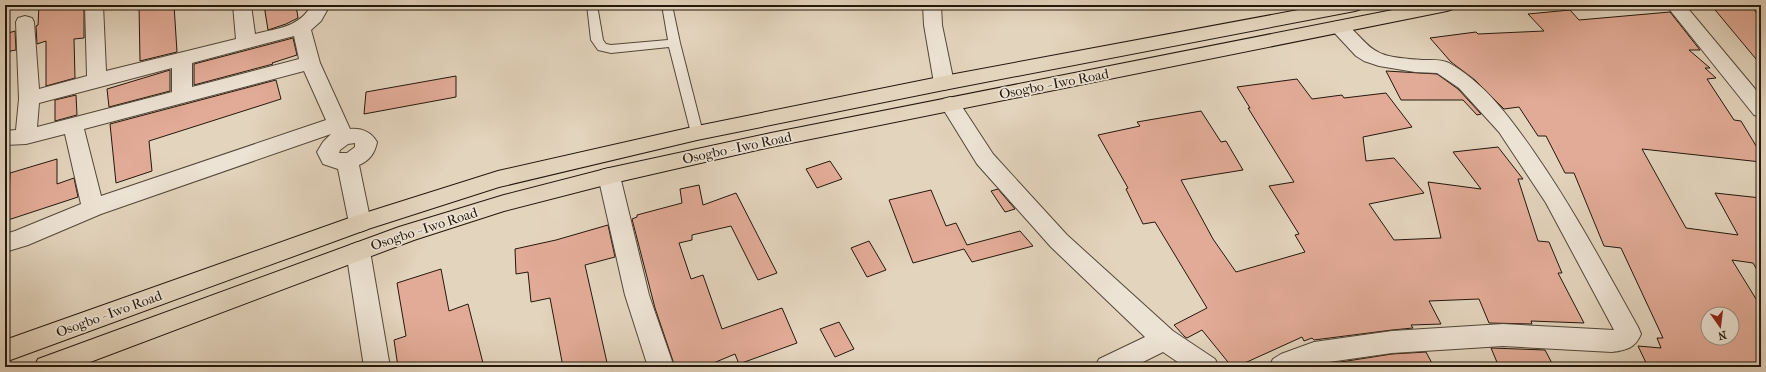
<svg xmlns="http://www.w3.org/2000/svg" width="1766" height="372" viewBox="0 0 1766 372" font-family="'IM FELL French Canon',serif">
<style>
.building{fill:#e2ab97;stroke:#23180c;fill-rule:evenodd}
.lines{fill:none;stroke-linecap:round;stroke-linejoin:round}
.service-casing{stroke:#534738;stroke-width:2}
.minor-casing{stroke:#534738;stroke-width:2}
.primary-casing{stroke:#23180c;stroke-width:2}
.service{fill:#ede3d4;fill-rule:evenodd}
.minor{fill:#ede3d4;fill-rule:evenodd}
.primary{fill:#e3d4bd;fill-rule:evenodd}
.labels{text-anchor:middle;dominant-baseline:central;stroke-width:3.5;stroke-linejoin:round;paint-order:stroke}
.street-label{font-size:14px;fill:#23180c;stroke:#ede3d4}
</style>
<rect width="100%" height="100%" fill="#e3d4bd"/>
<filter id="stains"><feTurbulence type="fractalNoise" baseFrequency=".005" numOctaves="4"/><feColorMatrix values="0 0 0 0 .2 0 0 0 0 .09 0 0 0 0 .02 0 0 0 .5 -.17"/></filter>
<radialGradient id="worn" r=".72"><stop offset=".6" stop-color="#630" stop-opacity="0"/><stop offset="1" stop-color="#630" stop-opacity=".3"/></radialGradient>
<g class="building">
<path d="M 39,5 L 84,5 L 84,38 L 74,39 L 75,78 L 46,86 L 46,41 L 37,44 L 36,26 L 38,25 Z"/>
<path d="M 139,5 L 174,5 L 177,52 L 140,61 Z"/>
<path d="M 264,5 L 296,5 L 298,18 L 286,24 L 268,30 Z"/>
<path d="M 1711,5 L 1750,5 L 1761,18 L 1761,65 Z"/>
<path d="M 1570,10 L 1579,20 L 1670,12 L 1700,50 L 1689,50 L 1710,68 L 1705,68 L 1716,78 L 1707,79 L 1734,120 L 1741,121 L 1761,154 L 1761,162 L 1642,149 L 1686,228 L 1738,235 L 1715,193 L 1761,198 L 1761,277 L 1753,263 L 1732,260 L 1761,307 L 1761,367 L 1648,367 L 1638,346 L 1661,348 L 1657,338 L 1663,338 L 1621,248 L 1604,246 L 1574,173 L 1565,173 L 1546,136 L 1538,136 L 1519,107 L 1504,109 L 1475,80 L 1451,62 L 1430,38 L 1476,32 L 1478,34 L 1544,31 L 1528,14 ZM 1708,314 L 1732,314 L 1732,338 L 1708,338 Z"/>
<path d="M 15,31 L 16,50 L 5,52 L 5,34 Z"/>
<path d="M 293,38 L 297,55 L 272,63 L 273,64 L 194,85 L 194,64 Z"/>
<path d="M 170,70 L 170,91 L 109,107 L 107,89 Z"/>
<path d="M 1386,71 L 1437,74 L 1458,89 L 1481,114 L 1477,115 L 1463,100 L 1401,100 Z"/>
<path d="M 456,76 L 456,97 L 364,114 L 366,92 Z"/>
<path d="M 1297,79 L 1312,99 L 1342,95 L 1344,98 L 1386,93 L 1412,127 L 1363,137 L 1366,161 L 1394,158 L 1424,193 L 1369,204 L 1394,240 L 1441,238 L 1428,182 L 1481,189 L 1453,152 L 1498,147 L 1523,179 L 1518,179 L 1538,241 L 1549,242 L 1562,273 L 1558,273 L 1584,323 L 1531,321 L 1532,324 L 1489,323 L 1479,299 L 1429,301 L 1441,324 L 1411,325 L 1413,328 L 1392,330 L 1314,340 L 1312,338 L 1304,341 L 1302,337 L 1236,367 L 1232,367 L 1202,330 L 1187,338 L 1185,337 L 1174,325 L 1207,308 L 1155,222 L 1143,224 L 1126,189 L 1128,188 L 1098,135 L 1140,126 L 1137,122 L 1201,111 L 1221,142 L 1226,141 L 1243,170 L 1181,180 L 1213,239 L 1236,272 L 1305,252 L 1295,235 L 1299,234 L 1269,186 L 1294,182 L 1248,108 L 1250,108 L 1237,87 Z"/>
<path d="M 276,80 L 281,99 L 149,141 L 152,171 L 116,183 L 110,124 Z"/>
<path d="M 76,95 L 77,115 L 55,121 L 55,100 Z"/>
<path d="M 57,159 L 57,184 L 74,178 L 78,197 L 5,221 L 5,202 L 9,200 L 10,173 Z"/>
<path d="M 830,161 L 842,179 L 817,188 L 806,169 Z"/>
<path d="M 699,185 L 703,205 L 736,193 L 777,273 L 758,280 L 731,226 L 692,235 L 692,240 L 679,243 L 691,279 L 703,275 L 722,329 L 782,308 L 797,343 L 739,364 L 735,354 L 704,367 L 675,367 L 655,308 L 632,219 L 637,217 L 637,215 L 682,203 L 680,189 Z"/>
<path d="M 998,189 L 1015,209 L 1005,212 L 991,191 Z"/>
<path d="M 931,190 L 946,226 L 956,223 L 967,245 L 1020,231 L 1033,246 L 972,262 L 964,249 L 913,263 L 889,200 Z"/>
<path d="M 608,225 L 615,257 L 585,265 L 608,367 L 563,367 L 550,298 L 531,302 L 528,272 L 516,274 L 515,249 L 556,240 Z"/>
<path d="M 869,241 L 886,270 L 867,277 L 851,248 Z"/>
<path d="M 441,269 L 449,311 L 468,304 L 484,367 L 398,367 L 394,340 L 406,336 L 397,283 Z"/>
<path d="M 839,322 L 854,349 L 835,357 L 820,329 Z"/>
<path d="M 1491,348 L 1545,350 L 1554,367 L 1499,367 Z"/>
<path d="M 1426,352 L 1434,367 L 1330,367 L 1328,364 L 1392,354 Z"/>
</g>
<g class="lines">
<defs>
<path id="service" d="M 587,5 L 597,5 L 603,40 L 606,44 L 611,45 L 668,40 L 662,5 L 672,5 L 680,43 L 703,133 L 701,136 L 697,137 L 693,136 L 691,133 L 669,47 L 611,53 L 598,50 L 591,40 Z"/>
<g id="minor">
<path d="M 85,5 L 103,5 L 106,71 L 236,39 L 233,5 L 251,5 L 255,34 C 278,28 298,28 312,5 L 330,5 L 321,21 L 311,30 L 320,63 L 350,129 C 362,128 371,132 377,142 C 375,153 369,161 359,165 L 371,223 L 368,229 L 360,232 L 352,229 L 349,223 L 338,169 L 323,164 L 317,152 L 323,142 L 331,134 L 101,214 L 28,245 L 5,252 L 5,234 L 15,231 L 81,204 L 65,134 L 26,144 L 5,145 L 5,131 L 16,130 L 19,99 L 16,22 L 18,18 L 25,16 L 32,18 L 34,22 L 39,89 L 87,76 ZM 294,36 L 299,59 L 192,87 L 192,63 ZM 172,68 L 172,92 L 37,127 L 39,103 ZM 304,71 L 326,120 L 101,196 L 84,129 ZM 348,144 L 355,143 L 355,147 L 347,153 L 339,153 L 340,150 Z"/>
<path d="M 923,5 L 941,5 L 942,25 L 954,83 L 951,88 L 944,90 L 937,88 L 934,83 L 924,25 Z"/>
<path d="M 1666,5 L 1685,5 L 1761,96 L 1761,117 L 1754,115 Z"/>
<path d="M 1338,21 C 1354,25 1363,45 1378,52 C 1388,58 1411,59 1422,60 C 1431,60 1441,59 1449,63 C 1485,83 1511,119 1534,152 C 1573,208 1605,268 1638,327 L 1641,334 C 1635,348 1627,350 1612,352 L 1503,346 L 1392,353 L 1315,364 L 1306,367 L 1269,367 L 1273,359 L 1281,354 L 1314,342 L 1392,331 L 1503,324 L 1614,330 L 1546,203 L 1499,132 L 1459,88 L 1437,73 L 1415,72 L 1379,66 L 1364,61 L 1356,56 L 1329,27 L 1331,23 Z"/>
<path d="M 950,97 L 957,99 L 993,154 L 1067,235 L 1173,331 L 1215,359 L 1219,367 L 1185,367 L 1163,352 L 1133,367 L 1095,367 L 1099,359 L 1145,337 L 1051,247 L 977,164 L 940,104 L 943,99 Z"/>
<path d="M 609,168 L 617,170 L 620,176 L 649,295 L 674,367 L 648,367 L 625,295 L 598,176 L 601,170 Z"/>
<path d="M 358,242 L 366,245 L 370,251 L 390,367 L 364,367 L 346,251 L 350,245 Z"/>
</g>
<g id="primary">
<path d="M 1325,5 L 1364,5 L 1361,9 L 1355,11 L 944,90 L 697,140 L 499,187 L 368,229 L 5,362 L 5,340 L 352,217 L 498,171 L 697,126 L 944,76 Z"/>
<path d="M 1418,5 L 1456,5 L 1453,9 L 1447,11 L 771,147 L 609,184 L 504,211 L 414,240 L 77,367 L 34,367 L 38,359 L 399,227 L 504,195 L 609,168 L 771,133 Z"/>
</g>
</defs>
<use href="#service" class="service-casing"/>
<use href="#minor" class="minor-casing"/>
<use href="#primary" class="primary-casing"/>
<use href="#service" class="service"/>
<use href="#minor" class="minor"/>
<use href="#primary" class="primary"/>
</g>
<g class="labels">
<g class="street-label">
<text transform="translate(1054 84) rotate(-11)">Osogbo - Iwo Road</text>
<text transform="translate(737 148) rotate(-12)">Osogbo - Iwo Road</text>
<text transform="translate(424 229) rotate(-18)">Osogbo - Iwo Road</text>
<text transform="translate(109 314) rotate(-20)">Osogbo - Iwo Road</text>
</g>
</g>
<rect width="1766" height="372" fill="none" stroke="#e3d4bd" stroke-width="20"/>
<rect x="6" y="6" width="1754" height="360" fill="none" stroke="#23180c" stroke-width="2"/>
<rect x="10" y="10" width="1746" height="352" fill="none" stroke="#23180c"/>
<g transform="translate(1720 326) rotate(166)"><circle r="19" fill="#ede3d4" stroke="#9c9284"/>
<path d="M0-3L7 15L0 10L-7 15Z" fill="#8f2418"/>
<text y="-6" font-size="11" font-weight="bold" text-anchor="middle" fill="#23180c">N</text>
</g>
<rect width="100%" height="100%" filter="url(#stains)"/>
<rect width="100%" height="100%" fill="url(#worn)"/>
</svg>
